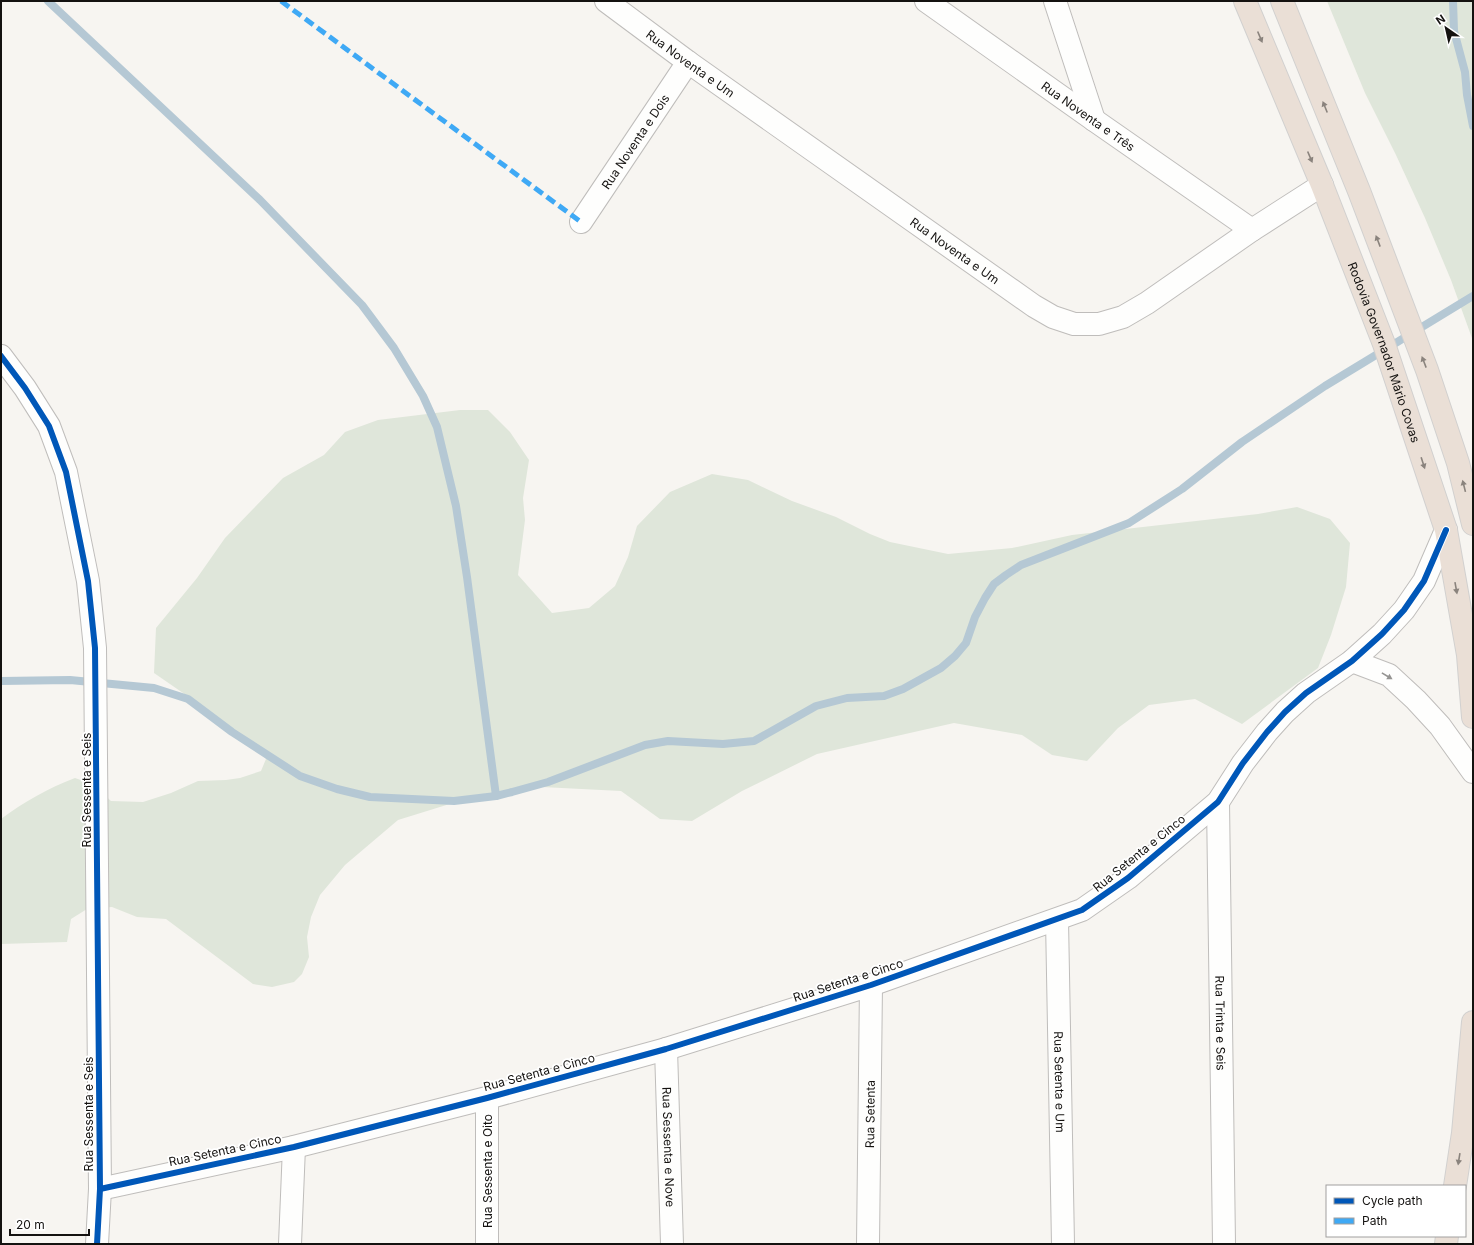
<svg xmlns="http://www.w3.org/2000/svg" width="1474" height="1245" viewBox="0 0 1474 1245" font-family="Inter,sans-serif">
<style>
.green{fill:#dfe6da}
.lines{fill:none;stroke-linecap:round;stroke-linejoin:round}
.stream{stroke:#b5c8d4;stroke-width:8}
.street-casing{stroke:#bfbdbb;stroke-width:24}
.highway-casing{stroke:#d1d0cf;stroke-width:24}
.street{stroke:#fefefd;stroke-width:22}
.highway{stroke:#eadfd6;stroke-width:22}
.quiet{stroke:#3fa9f5;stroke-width:5;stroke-dasharray:10 5;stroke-linecap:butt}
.cycleway-casing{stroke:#fff;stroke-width:8}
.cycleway{stroke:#0057b8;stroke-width:6}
.oneway{fill:#8a837d}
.oneway2{fill:#959492}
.labels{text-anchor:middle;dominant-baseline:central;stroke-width:3.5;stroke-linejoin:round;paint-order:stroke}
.street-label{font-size:12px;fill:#141210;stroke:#fff}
</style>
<rect width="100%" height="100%" fill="#f7f5f1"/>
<g class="green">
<path d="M 1327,1 L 1473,1 L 1473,341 L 1451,280 L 1425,218 L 1396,155 L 1365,93 Z"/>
<path d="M 460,410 L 488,410 L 510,432 L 529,460 L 523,498 L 525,520 L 518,575 L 552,613 L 589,608 L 615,586 L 628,557 L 637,526 L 670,492 L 712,474 L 748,480 L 792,501 L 836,517 L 870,534 L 890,542 L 948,554 L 1012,548 L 1072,535 L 1258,514 L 1297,507 L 1330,519 L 1350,543 L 1346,587 L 1331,635 L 1318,668 L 1242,724 L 1195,699 L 1149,705 L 1118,728 L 1087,761 L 1052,755 L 1022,735 L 954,723 L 817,754 L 742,791 L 692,821 L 660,819 L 621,791 L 542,787 L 469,798 L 398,820 L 345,865 L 320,895 L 311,917 L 307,937 L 309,957 L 302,974 L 294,982 L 272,987 L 253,984 L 166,919 L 137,917 L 112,907 L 87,909 L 71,919 L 67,942 L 1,944 L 1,819 C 24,802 48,788 75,778 L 92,784 L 111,801 L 143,802 L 171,793 L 198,781 L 226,780 L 240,778 L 261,771 L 266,759 L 257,748 L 213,718 L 183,693 L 154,673 L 156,628 L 197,578 L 225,538 L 283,478 L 324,455 L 345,432 L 378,420 Z"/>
</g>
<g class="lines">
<g class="stream">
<path d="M 48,1 L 260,200 L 362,305 L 394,348 L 423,396 L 437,427 L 456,506 L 467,577 L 496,796"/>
<path d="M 1453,1 L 1454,31 L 1465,72 L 1467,95 L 1473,126"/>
<path d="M 1,681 L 70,680 L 154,688 L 188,699 L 232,732 L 300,776 L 337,789 L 370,797 L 454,801 L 496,796 L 512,792 L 548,782 L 645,745 L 668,741 L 723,744 L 754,741 L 816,706 L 847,698 L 884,696 L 903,689 L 941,668 L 955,656 L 966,643 L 975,617 L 985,598 L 994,584 L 1006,575 L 1021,565 L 1129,523 L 1182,489 L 1242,442 L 1325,386 L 1473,296"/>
</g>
<defs>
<g id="street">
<path id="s1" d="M 606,1 L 688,62 L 1034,306 L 1053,317 L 1074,324 L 1099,324 L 1123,317 L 1147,303 L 1252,230 L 1322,185"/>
<path id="s2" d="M 926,1 L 1094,120 L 1252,230"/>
<path d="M 1055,1 L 1094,120"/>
<path id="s3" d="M 581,222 L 688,62"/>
<path d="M 1,356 L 25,388 L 49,426 L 66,472 L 88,581 L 95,648 L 100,1189 L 97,1244"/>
<path d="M 1352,661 L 1389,675 L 1416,700 L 1440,726 L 1473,772"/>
<path id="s4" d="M 1218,802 L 1224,1244"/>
<path id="s5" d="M 1057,920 L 1063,1244"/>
<path id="s6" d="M 666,1049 L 672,1244"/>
<path d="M 100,1189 L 294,1147 L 487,1098 L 666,1049 L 871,985 L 1082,910 L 1128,878 L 1218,802 L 1243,763 L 1267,732 L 1285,712 L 1306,693 L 1352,661 L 1382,634 L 1404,610 L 1424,581 L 1446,530"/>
<path d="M 290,1244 L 294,1147"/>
<path d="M 487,1244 L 487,1098"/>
<path id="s7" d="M 868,1244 L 871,985"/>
</g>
<g id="highway">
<path id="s8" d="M 1245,1 L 1322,185 L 1384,344 L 1446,530 L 1468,655 L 1473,717"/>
<path d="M 1282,1 L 1359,191 L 1427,370 L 1458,463 L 1473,524"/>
<path d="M 1455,1186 L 1463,1133 L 1473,1022"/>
<path d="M 1446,1244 L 1447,1236"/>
</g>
</defs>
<use href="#street" class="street-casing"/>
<use href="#highway" class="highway-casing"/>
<use href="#street" class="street"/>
<use href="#highway" class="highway"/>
<path class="quiet" d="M 281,1 L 581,222"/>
<defs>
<g id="cycleway">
<path d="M 1,356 L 25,388 L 49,426 L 66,472 L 88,581 L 95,648 L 100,1189 L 97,1244"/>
<path d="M 100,1189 L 294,1147 L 487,1098 L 666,1049 L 871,985 L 1082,910 L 1128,878 L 1218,802 L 1243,763 L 1267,732 L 1285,712 L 1306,693 L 1352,661 L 1382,634 L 1404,610 L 1424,581 L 1446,530"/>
</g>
</defs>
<use href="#cycleway" class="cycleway-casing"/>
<use href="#cycleway" class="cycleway"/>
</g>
<defs><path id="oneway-solid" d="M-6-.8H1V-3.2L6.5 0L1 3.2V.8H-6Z"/></defs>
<g class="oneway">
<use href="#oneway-solid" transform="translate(1260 37) rotate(67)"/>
<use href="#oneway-solid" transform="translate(1325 107) rotate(-112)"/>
<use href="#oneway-solid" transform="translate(1310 157) rotate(67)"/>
<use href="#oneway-solid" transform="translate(1378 241) rotate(-111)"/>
<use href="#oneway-solid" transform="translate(1424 362) rotate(-111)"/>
<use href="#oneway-solid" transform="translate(1423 463) rotate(72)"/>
<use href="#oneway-solid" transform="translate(1464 486) rotate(-104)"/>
<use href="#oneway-solid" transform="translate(1456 588) rotate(80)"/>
<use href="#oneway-solid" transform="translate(1459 1159) rotate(99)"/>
</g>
<use class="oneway2" href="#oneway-solid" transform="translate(1387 676) rotate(31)"/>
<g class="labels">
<g class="street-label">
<text stroke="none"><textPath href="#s1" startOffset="105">Rua Noventa e Um</textPath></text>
<text stroke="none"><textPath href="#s2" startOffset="199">Rua Noventa e Três</textPath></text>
<text stroke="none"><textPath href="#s3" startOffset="97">Rua Noventa e Dois</textPath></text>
<text stroke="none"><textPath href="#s1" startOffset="429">Rua Noventa e Um</textPath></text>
<text stroke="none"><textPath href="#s8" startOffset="378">Rodovia Governador Mário Covas</textPath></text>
<text transform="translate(86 790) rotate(-90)">Rua Sessenta e Seis</text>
<text transform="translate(1139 853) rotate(-39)">Rua Setenta e Cinco</text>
<text transform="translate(848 980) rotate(-18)">Rua Setenta e Cinco</text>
<text stroke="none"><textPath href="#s4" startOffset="221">Rua Trinta e Seis</textPath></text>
<text transform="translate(539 1072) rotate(-15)">Rua Setenta e Cinco</text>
<text stroke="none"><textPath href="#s5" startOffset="162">Rua Setenta e Um</textPath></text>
<text transform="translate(88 1114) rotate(-90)">Rua Sessenta e Seis</text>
<text stroke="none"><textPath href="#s7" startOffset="130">Rua Setenta</textPath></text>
<text stroke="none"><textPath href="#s6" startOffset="98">Rua Sessenta e Nove</textPath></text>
<text transform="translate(225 1150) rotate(-12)">Rua Setenta e Cinco</text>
<text transform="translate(487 1171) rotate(-90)">Rua Sessenta e Oito</text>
</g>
</g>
<rect width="1474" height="1245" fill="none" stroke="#141210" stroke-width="4"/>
<rect x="1326" y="1185" width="140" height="52" fill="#ffffff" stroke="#a1a09f"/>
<rect x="1334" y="1198" width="20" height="6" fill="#0057b8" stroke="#a1a09f"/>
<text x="1362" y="1205" font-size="12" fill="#141210">Cycle path</text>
<rect x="1334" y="1218" width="20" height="6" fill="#3fa9f5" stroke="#a1a09f"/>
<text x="1362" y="1225" font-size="12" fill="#141210">Path</text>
<g transform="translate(1446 28) rotate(326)" stroke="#ffffff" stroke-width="3" paint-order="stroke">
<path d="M0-3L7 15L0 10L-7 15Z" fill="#141210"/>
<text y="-6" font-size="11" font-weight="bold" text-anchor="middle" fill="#141210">N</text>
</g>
<path d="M10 1229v6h79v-6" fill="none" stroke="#141210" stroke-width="2"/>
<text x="16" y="1229" font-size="12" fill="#141210" stroke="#ffffff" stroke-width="3" paint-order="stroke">20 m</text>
</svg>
